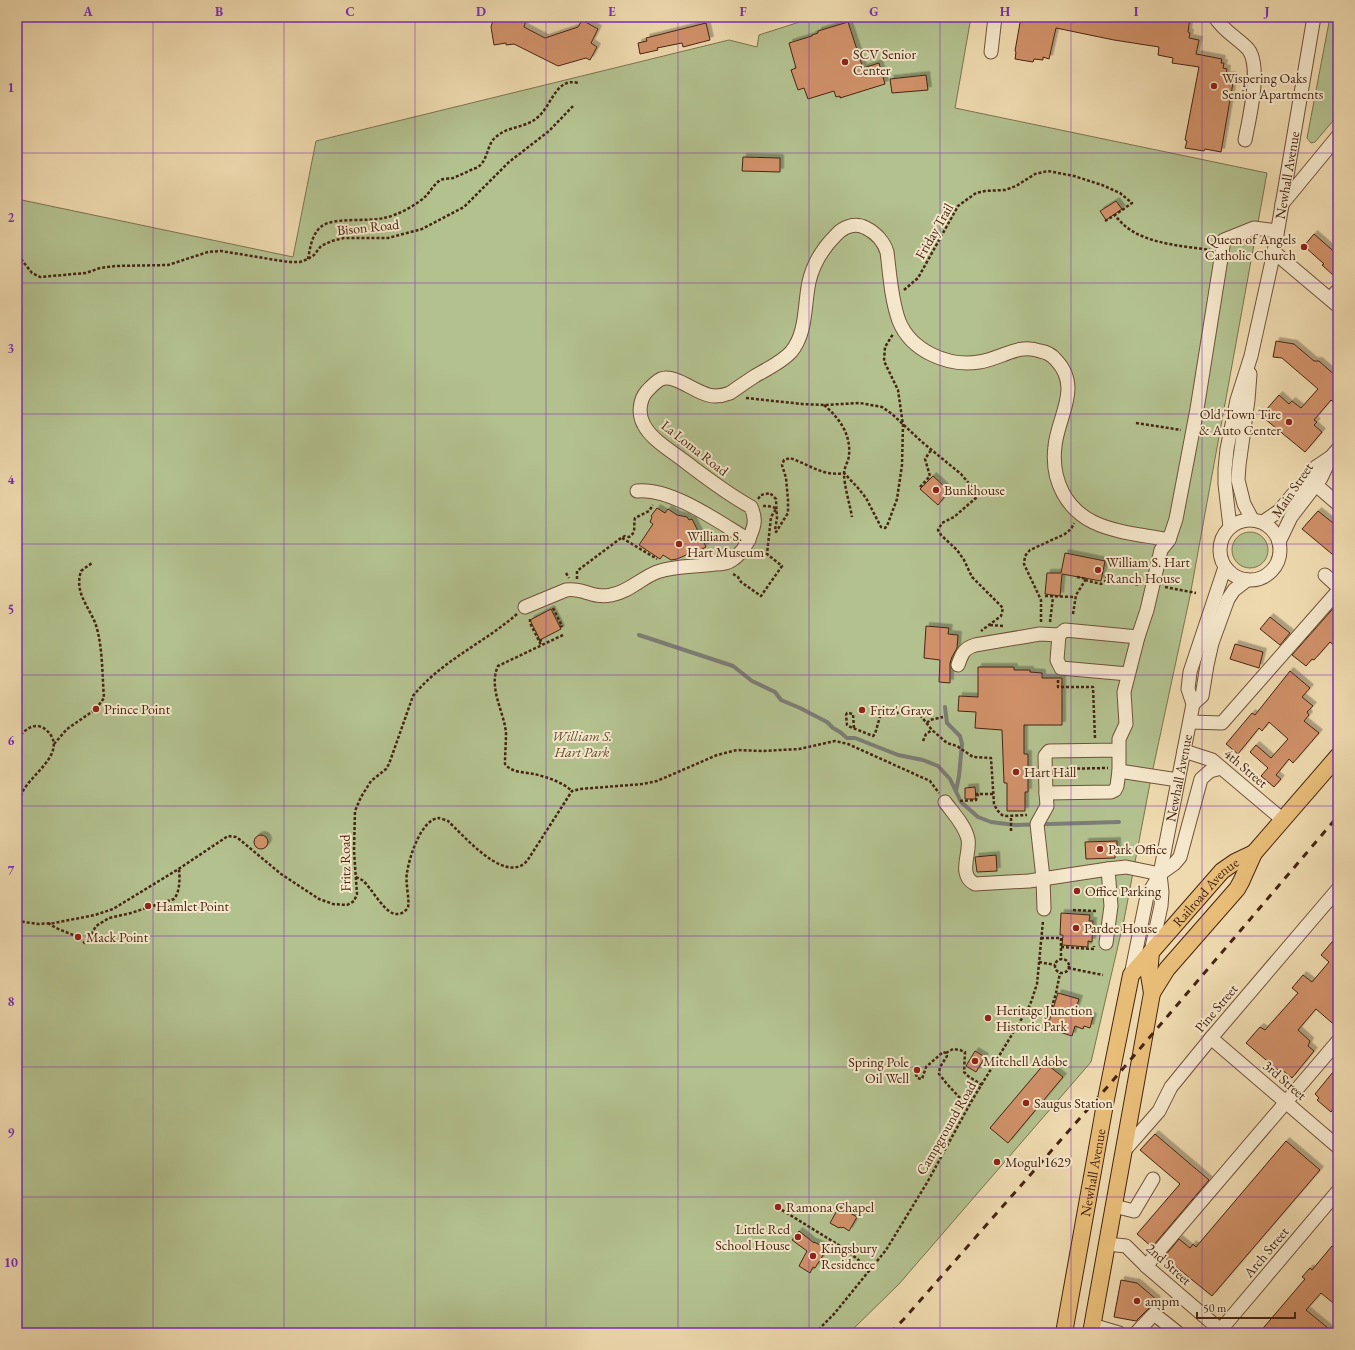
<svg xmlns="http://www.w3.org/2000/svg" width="1355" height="1350" viewBox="0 0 1355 1350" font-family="'EB Garamond',serif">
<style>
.green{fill:#b3c18f;stroke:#7c7350}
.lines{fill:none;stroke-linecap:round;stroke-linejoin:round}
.stream{stroke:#7c7d75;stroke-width:4}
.building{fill:#d09169;stroke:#462511;filter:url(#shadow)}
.minor-casing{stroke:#705238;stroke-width:15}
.major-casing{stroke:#462511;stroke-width:18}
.path{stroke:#462511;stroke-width:2.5;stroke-dasharray:3 2;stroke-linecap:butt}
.minor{stroke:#f5e7cb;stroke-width:13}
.major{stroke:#e8bd78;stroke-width:16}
.rail{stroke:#462511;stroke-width:3;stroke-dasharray:7 7;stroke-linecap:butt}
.grid{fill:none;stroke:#7b2cbf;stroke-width:1;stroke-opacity:0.55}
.poi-dot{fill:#8f2418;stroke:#f5e7cb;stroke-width:1.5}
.labels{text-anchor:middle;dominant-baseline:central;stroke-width:4;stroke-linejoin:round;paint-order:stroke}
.poi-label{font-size:14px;fill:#462511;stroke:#f5e7cb;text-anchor:start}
.street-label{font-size:14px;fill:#462511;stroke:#f5e7cb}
.park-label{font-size:14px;font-style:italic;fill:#614c30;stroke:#f5e7cb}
.neatline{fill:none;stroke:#7b2cbf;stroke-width:1.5}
.grid-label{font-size:13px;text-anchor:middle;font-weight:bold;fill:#7b2cbf}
</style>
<defs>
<filter id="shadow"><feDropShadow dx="3.5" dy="-3.5" stdDeviation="0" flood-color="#0004"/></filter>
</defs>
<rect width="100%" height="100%" fill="#efdaaf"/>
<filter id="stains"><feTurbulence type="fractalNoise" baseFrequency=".005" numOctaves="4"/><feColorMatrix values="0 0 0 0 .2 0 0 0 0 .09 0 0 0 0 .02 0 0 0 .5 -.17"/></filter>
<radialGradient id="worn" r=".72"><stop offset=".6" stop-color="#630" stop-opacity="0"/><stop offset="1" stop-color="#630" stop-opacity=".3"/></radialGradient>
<g class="green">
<path d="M 815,17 L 971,17 L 955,108 L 1267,173 L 1190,596 L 1151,778 L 1124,920 L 1091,1062 L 899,1284 L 849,1333 L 17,1333 L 17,199 L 293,257 L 316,141 L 729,40 L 757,47 L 759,35 Z"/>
<path d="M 1330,17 L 1338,17 L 1338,115 L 1315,142 L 1311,143 L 1307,138 Z"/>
<circle cx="1250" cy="550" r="18"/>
</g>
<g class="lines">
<g class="stream">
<path d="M 639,635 L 733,666 L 752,681 L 775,692 L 781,700 L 800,708 L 827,722 L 833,728 L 840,732 L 847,738 L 855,738 L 898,755 L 923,760 L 938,766 L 950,779 L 961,802 L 978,817 L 991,822 L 1015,825 L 1119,822"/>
<path d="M 945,707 L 947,723 L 960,736 L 962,744 L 959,776 L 956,791"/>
</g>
</g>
<g class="building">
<path d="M 494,17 L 527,17 L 524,27 L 545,38 L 578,27 L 582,20 L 598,29 L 591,43 L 597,47 L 590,60 L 586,58 L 558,66 L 514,44 L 506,45 L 506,43 L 494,45 L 491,27 Z"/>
<path d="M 1021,17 L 1190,17 L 1188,32 L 1190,33 L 1189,38 L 1199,40 L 1196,54 L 1222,59 L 1221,63 L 1224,63 L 1223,68 L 1227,69 L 1226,75 L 1233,76 L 1234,77 L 1221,152 L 1205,149 L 1204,151 L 1185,148 L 1187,141 L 1185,140 L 1199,67 L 1172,63 L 1173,58 L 1158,55 L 1159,47 L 1114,40 L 1056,28 L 1049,59 L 1043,57 L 1043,60 L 1034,59 L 1033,62 L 1015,59 L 1016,52 L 1015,51 Z"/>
<path d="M 848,22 L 863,68 L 879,63 L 885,84 L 840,98 L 840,96 L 836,97 L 834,91 L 808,99 L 804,88 L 798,90 L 791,70 L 796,68 L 789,43 L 812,36 L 812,35 L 818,33 L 818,31 Z"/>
<path d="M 706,23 L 710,40 L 683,47 L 682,43 L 657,48 L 658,50 L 640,54 L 638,43 L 647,41 L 646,38 Z"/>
<path d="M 926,75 L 928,90 L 892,93 L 890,79 Z"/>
<path d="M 743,157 L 780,158 L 780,172 L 742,171 Z"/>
<path d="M 1116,201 L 1122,209 L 1106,220 L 1100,211 Z"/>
<path d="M 1314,234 L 1338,255 L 1338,269 L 1333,275 L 1322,265 L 1324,264 L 1304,246 Z"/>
<path d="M 1276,341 L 1294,344 L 1314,361 L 1319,361 L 1338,378 L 1338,407 L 1331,400 L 1314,420 L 1317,422 L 1314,425 L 1322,432 L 1305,452 L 1265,419 L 1266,410 L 1279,395 L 1289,404 L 1292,401 L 1301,408 L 1318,389 L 1282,358 L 1273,357 Z"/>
<path d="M 933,476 L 947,489 L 943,494 L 945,496 L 938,505 L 920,489 Z"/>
<path d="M 657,508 L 665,513 L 668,509 L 677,515 L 687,517 L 689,520 L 692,519 L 706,547 L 692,554 L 691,553 L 677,559 L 671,560 L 663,555 L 660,559 L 639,545 L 653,524 L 650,522 L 652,517 L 651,516 Z"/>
<path d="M 1318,511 L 1338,527 L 1338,559 L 1302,529 Z"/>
<path d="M 1065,553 L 1105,561 L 1101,581 L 1062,574 L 1060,596 L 1045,594 L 1047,573 L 1061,573 Z"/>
<path d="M 1338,603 L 1338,649 L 1330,642 L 1314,660 L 1312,659 L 1306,666 L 1292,655 Z"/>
<path d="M 551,609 L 561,629 L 540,640 L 530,620 Z"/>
<path d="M 1270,617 L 1290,633 L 1280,645 L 1260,629 Z"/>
<path d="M 926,626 L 949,628 L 948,634 L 958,635 L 957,648 L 952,657 L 950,663 L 950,683 L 939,682 L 940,660 L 924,658 Z"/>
<path d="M 1235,644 L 1263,652 L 1259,668 L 1230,659 Z"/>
<path d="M 978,667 L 1014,667 L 1014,670 L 1030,670 L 1030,672 L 1042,673 L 1042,678 L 1062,678 L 1062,725 L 1024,725 L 1024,754 L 1028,754 L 1028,792 L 1025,792 L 1025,811 L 1007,811 L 1007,783 L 1004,783 L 1002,730 L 975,728 L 976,712 L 958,711 L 959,696 L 978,697 Z"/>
<path d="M 1290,671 L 1310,688 L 1302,697 L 1313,706 L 1307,712 L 1309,715 L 1304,721 L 1319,733 L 1293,763 L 1289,759 L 1276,775 L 1281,779 L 1274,787 L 1261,776 L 1268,768 L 1250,752 L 1256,745 L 1271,758 L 1288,739 L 1269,722 L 1262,731 L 1259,728 L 1238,754 L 1226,744 L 1252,713 L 1255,715 Z"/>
<path d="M 975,787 L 976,799 L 965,799 L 965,788 Z"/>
<circle cx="261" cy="842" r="7"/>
<path d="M 1117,841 L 1117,853 L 1115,853 L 1115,858 L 1086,859 L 1085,842 Z"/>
<path d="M 996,855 L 997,871 L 977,872 L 975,857 Z"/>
<path d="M 1061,913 L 1090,915 L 1089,921 L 1093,921 L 1092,942 L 1088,941 L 1088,947 L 1062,945 L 1063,935 L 1060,935 Z"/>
<path d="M 1338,935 L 1338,998 L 1333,1004 L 1338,1010 L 1338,1028 L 1316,1009 L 1298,1030 L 1310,1041 L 1308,1046 L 1314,1051 L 1292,1078 L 1281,1069 L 1279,1071 L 1246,1043 L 1260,1027 L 1265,1030 L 1298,993 L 1292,988 L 1303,975 L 1312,982 L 1329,962 L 1321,955 Z"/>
<path d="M 1058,993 L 1079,999 L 1075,1012 L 1093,1017 L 1090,1028 L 1084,1026 L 1083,1029 L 1075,1026 L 1072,1036 L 1047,1028 Z"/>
<path d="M 975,1051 L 985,1057 L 976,1072 L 966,1066 Z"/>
<path d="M 1045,1063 L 1063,1077 L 1008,1143 L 990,1128 Z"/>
<path d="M 1338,1066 L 1338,1103 L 1331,1112 L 1317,1100 L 1319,1098 L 1315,1094 Z"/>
<path d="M 1155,1134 L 1209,1180 L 1152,1247 L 1137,1234 L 1180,1184 L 1140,1150 Z"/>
<path d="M 1286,1141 L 1320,1170 L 1212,1296 L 1164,1257 L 1179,1239 L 1190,1248 L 1193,1244 L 1196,1247 Z"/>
<path d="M 839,1207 L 857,1217 L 849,1231 L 843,1227 L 842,1228 L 840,1227 L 839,1228 L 830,1223 Z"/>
<path d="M 799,1231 L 814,1243 L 814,1242 L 826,1248 L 825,1252 L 815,1268 L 813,1267 L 810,1273 L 799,1266 L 807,1251 L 792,1240 Z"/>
<path d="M 1332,1246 L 1338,1252 L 1338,1307 L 1321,1293 L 1306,1310 L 1334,1333 L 1259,1333 L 1305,1279 L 1302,1277 L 1310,1268 L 1312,1270 Z"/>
<path d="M 1121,1280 L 1137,1283 L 1157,1300 L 1136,1321 L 1114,1317 Z"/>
</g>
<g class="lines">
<defs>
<g id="minor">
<path d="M 1215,17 C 1223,31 1238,38 1248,49 C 1262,66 1249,120 1245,140"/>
<path d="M 991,52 L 995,17"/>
<path d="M 1282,204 L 1338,136"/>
<path d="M 1274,252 L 1338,306"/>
<path d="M 1330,299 L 1338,290"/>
<path d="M 1250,374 L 1248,400 L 1239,465 L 1238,480 L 1244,504 L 1252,519"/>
<path d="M 1316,485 L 1338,504"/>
<path d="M 637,491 C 671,487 720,523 749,540"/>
<circle cx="1250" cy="550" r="30"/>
<path d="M 1263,522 L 1279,511 L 1316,467 L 1331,457 L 1338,449"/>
<path id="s1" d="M 1230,527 L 1225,484 L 1225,469 L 1227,449 L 1237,400 L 1251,356 L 1274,252 L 1314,17"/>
<path d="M 1279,542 L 1291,517 L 1321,478 L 1331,457"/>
<path d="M 1325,575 L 1338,587"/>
<path d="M 525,607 L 566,590 C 583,587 592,599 611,595 C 629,592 641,578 657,572 C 675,565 696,567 715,564 C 720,564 728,563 732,560 C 740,555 747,545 750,536 C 755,525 756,518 751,507 C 726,493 705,477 683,460 C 671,451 651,439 644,425 C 638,415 639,400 647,391 C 651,387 655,382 661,379 C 676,373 698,396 715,396 C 720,396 725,395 730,393 C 739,387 747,381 755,376 C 767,369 782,362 791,352 C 807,333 804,305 809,282 C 813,264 823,248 836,235 C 843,227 855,222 866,228 C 876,233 884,242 887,252 C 890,275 891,299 899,321 C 911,351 948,367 979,362 C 1001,359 1018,343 1040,351 C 1046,352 1052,355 1056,360 C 1082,387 1058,416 1055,446 C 1053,462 1055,478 1063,493 C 1070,506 1079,515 1093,522 C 1116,533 1144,535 1169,540"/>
<path d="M 958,665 C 962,654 963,649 975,645 L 1040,634 L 1059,635"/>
<path d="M 1128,674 L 1061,668 L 1057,660 L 1059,635 L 1065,630 L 1138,637"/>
<path d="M 1193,704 L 1202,696 L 1207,665 L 1212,643 L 1228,599 L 1234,590 L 1247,580"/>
<path d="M 1190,722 L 1222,723 L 1338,591"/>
<path d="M 1119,750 L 1049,751 L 1045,756 L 1046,793 L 1111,792 L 1115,790 L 1117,786 L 1119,771 L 1119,739 L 1126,724 L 1124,692 L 1138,637 L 1147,610 L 1161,550 L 1169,540 L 1176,519 L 1197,409 L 1224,240 L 1254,228 L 1277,231"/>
<path d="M 1184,751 L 1212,760 L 1283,820"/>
<path d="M 1119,771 L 1178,780"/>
<path d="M 945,802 C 953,813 965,825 968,839 C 971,853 957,875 975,884 L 1029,881 L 1108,869"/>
<path d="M 1044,909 L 1043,878 L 1037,824 L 1047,806 L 1046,793"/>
<path d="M 1106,943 L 1111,906 L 1108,869 L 1126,867 L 1160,874"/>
<path id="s2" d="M 1151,952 L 1161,906 L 1162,892 L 1160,874 L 1193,704 L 1188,689 L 1190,672 L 1225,567"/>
<path d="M 1131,975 L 1147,896 L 1160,874 L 1174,864 L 1180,857 L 1201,779 L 1210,771 L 1221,768"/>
<path d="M 1211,1038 L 1338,1147"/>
<path d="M 1124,1151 L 1159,1111 L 1171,1087 L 1211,1038 L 1338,889"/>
<path d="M 1114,1206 L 1134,1211 L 1153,1179"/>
<path d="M 1107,1244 L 1126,1246 L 1146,1266 L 1224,1333"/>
<path d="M 1146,1266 L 1338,1041"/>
<path d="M 1092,1325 L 1119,1333"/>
<path d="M 1136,1333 L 1154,1314 L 1178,1333"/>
<path d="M 1218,1333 L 1338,1191"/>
</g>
<g id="major">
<path d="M 1152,993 L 1167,969 L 1237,889 L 1241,882 L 1254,853 L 1338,756"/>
<path id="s3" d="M 1064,1333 L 1105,1104 L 1131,975 L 1222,871 L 1235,862 L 1254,853"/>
<path d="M 1091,1333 L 1152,993 L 1149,975 L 1151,952"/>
</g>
</defs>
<use href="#minor" class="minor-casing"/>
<use href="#major" class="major-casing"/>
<g class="path">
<path d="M 1105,221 L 1115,215"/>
<path d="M 17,256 L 21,259 L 32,273 L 40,277 L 86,273 L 100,268 L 115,266 L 168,265 L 208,252 L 221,251 L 288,262 L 300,262 L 308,259 L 314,255 L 321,246 L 332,241 L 344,238 L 388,238 L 422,229 L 464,207 L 509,162 L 549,131 L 574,105"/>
<path d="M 308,259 C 310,248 312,233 322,226 C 334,217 368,222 384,218 C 398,215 417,205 427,195 C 431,190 434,185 439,181 C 443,178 449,179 453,178 C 461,175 468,171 476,168 C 489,162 486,143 497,136 C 509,126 526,128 538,117 C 552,105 556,77 578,83"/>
<path d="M 904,290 L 918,278 L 958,206 L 976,193 L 985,191 L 1005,190 L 1016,186 L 1035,174 L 1048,171 L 1074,176 L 1102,185 L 1120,193 L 1132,203 L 1115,215 C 1135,244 1178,245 1210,250"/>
<path d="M 746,398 L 802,404 L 824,405 L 860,403 L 882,407 L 892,414 L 922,442 L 961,474 L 977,493 L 977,497 L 954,517 L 942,523 L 938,530 L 941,535 L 957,550 L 964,560 L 972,577 L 1003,608 L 1001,616 L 981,631"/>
<path d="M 824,405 C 840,419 851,434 849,456 C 848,462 844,468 844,474 C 844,485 850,505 852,517"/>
<path d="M 1136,423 L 1181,430"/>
<path d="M 920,487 L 930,476 L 925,459 L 931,450"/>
<path d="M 758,499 L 761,495 L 770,493 L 776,499 L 777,518 L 775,530 L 776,532 L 788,513 L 788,500 L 786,478 L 782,465 L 784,460 L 790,458 C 808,464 824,477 844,473 L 858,488 L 866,498 L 881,527 L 885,528 L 887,526 L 897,499 L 902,465 L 903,425 L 898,390 L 884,361 L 885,347 L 893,334"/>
<path d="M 763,506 L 768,506 L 776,508"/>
<path d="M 622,538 L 657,559"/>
<path d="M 566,573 L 569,578"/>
<path d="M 733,574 L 738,577 L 741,582 L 761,596 L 782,566 L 767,554 L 771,517 L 776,509"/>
<path d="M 1077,577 L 1087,579"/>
<path d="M 577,579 L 577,571 L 621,538 L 625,536 L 629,537 C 637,532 633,526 635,518 L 649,511 L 653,505"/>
<path d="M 1085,580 L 1101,584 L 1105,582 L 1106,578 L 1140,585"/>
<path d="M 1165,587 L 1196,593"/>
<path d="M 1045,596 L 1075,597"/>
<path d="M 553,608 L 562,626 L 560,627"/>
<path d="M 1073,614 L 1076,595 L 1086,579"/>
<path d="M 530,619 L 530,623 L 541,645"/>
<path d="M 1041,622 L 1041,600 L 1024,564 L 1025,556 L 1030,550 L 1065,534 L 1071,529 L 1074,523"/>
<path d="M 1050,622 L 1053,597"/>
<path d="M 990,625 L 1003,626"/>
<path d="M 563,635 L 498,666 C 488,688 504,711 506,733 C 506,743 505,754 505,764 C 512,773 524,772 534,774 C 547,777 562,782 572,791"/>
<path d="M 539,641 L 542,640 L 541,639"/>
<path d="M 1058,680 L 1058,687 L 1093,687 L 1095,739"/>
<path d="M 927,723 L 930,720 L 943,717"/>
<path d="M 854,728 L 853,714 L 847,713 L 846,715 L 847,725 L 848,726 L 873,736 L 875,734 L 881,713 L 915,713 L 920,715 L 932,730 L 947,743 L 957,746 L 973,757 L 991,758 L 994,804 L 997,810 L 1002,815 L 1006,816 L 1027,815"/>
<path d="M 17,738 C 23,733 29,725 38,726 C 43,727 47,730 50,734 C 65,754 31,775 23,791 C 18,799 18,809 17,818"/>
<path d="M 923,741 L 926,734 L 932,730"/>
<path d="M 54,744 L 67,729 L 96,709 L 104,698 C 102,675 103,638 93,618 C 85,602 75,590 81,571 L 92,563"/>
<path d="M 1057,769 L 1108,768"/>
<path d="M 975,794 L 993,794"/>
<path d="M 960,801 L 976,800 L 978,794"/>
<path d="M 1011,831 L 1011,816"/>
<path d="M 356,877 C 358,878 360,879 362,880 C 371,886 385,916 398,914 C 402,914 407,910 408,907 C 410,901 405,882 407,873 C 409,858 421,819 439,818 C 441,818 445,820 448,821 C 463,835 498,876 520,866 C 524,865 527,861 529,858 L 572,791 L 580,789 L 643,784 L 657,781 L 717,755 L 737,750 L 762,751 L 799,749 L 835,741 L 848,744 L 930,781 L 939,793"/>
<path d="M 1073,910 L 1096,911 L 1096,913"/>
<path d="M 17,920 L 24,922 L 38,924 L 54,923 L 95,915 L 113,909 L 177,870 L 228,836 L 236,837 L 239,839 L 281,874 L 319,899 L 333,904 L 347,905 L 351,903 L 354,901 L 357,894 L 354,851 L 355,811 L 361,797 L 371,781 L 386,769 L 389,764 L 413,696 C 441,661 484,643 517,614"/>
<path d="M 48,923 L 56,928 L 78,937 L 86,944 L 96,926 L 109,918 L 131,913 L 174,899 C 180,892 180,878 179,869"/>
<path d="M 1041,938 L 1061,938 L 1061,960"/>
<path d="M 1061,947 L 1094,949 L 1094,946"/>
<circle cx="1062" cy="966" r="7"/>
<path d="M 1039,962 L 1055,965"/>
<path d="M 1068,968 L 1103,975"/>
<path d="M 1046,1027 L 1056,993 L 1060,973"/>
<path d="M 946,1053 L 953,1049 L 960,1050 L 965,1052 L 964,1072 L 968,1076 L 982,1085"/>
<path d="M 916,1074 L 917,1078 L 922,1079 L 926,1067 L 943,1052 L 946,1053 L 947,1056 L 940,1067 L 939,1074 L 947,1084 L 959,1097 L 971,1102"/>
<path d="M 782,1210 L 842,1247 L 870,1269"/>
<path d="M 815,1333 L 834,1314 L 886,1250 L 928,1181 L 971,1102 L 1030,1005 L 1037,984 L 1043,921"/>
</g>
<use href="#minor" class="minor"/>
<use href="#major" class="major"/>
<path class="rail" d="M 890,1333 L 904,1319 L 1109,1085 L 1338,816"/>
</g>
<path class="grid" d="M 153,17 L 153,1333M 284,17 L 284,1333M 415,17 L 415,1333M 546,17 L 546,1333M 678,17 L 678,1333M 809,17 L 809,1333M 940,17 L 940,1333M 1071,17 L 1071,1333M 1202,17 L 1202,1333M 17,153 L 1338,153M 17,283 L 1338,283M 17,414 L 1338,414M 17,544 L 1338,544M 17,675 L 1338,675M 17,806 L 1338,806M 17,936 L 1338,936M 17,1067 L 1338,1067M 17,1197 L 1338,1197"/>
<g class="poi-dot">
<circle cx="845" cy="62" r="4"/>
<circle cx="1214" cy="86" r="4"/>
<circle cx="1304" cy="247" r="4"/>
<circle cx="1289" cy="422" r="4"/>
<circle cx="936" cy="490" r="4"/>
<circle cx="679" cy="544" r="4"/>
<circle cx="1098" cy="570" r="4"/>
<circle cx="96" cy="709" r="4"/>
<circle cx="862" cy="710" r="4"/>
<circle cx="1016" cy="772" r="4"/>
<circle cx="1100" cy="849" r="4"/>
<circle cx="1077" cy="891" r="4"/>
<circle cx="148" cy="906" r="4"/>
<circle cx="1076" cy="928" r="4"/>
<circle cx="78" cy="937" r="4"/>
<circle cx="988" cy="1018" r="4"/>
<circle cx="975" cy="1061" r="4"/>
<circle cx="917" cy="1070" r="4"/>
<circle cx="1026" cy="1103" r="4"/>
<circle cx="997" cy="1162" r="4"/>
<circle cx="778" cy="1207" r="4"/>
<circle cx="798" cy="1237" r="4"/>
<circle cx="813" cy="1256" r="4"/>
<circle cx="1137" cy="1301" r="4"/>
</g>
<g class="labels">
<g class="poi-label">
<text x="853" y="54">SCV Senior<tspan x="853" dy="16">Center</tspan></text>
<text x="1222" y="78">Wispering Oaks<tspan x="1222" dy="16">Senior Apartments</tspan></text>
<text x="1296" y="239" text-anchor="end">Queen of Angels<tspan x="1296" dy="16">Catholic Church</tspan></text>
<text x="1281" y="414" text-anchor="end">Old Town Tire<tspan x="1281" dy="16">&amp; Auto Center</tspan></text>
<text x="944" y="490">Bunkhouse</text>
<text x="687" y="536">William S.<tspan x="687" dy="16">Hart Museum</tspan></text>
<text x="1106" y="562">William S. Hart<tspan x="1106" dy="16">Ranch House</tspan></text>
<text x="104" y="709">Prince Point</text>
<text x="870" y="710">Fritz' Grave</text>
<text x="1024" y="772">Hart Hall</text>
<text x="1108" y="849">Park Office</text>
<text x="1085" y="891">Office Parking</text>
<text x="156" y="906">Hamlet Point</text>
<text x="1084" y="928">Pardee House</text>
<text x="86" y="937">Mack Point</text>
<text x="996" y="1010">Heritage Junction<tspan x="996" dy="16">Historic Park</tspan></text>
<text x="983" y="1061">Mitchell Adobe</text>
<text x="909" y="1062" text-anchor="end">Spring Pole<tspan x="909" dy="16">Oil Well</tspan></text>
<text x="1034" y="1103">Saugus Station</text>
<text x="1005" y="1162">Mogul 1629</text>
<text x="786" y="1207">Ramona Chapel</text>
<text x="790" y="1229" text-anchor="end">Little Red<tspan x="790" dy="16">School House</tspan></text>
<text x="821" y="1248">Kingsbury<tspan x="821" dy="16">Residence</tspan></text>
<text x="1145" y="1301">ampm</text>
</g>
<g class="street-label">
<text stroke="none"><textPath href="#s1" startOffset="359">Newhall Avenue</textPath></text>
<text transform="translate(368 227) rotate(-6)">Bison Road</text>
<text transform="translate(934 231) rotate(-60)">Friday Trail</text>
<text transform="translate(695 448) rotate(38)">La Loma Road</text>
<text transform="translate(1292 490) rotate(-56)">Main Street</text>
<text transform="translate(1246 768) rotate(40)">4th Street</text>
<text stroke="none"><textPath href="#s2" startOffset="177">Newhall Avenue</textPath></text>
<text transform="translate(345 863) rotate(-91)">Fritz Road</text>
<text stroke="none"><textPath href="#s3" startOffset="476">Railroad Avenue</textPath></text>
<text transform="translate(1216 1008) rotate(-50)">Pine Street</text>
<text transform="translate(1285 1080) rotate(41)">3rd Street</text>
<text transform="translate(946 1128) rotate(-60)">Campground Road</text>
<text stroke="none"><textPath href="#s3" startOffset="163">Newhall Avenue</textPath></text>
<text transform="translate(1266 1252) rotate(-50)">Arch Street</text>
<text transform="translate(1169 1264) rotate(42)">2nd Street</text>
</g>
<g class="park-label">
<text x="582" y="736">William S.<tspan x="582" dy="16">Hart Park</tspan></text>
</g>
</g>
<rect width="1355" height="1350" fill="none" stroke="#efdaaf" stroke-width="44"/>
<path d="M1197 1312v6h98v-6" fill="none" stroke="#462511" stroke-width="2"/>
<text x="1203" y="1312" font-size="12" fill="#462511" stroke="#f5e7cb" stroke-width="3" paint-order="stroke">50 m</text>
<rect x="22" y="22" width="1311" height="1306" class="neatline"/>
<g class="grid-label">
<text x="88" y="16">A</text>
<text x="219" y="16">B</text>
<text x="350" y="16">C</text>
<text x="481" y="16">D</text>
<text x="612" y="16">E</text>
<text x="743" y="16">F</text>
<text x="874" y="16">G</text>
<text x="1005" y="16">H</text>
<text x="1136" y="16">I</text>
<text x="1267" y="16">J</text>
<text x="11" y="92">1</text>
<text x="11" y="222">2</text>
<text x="11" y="353">3</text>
<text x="11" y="484">4</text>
<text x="11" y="614">5</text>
<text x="11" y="745">6</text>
<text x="11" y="875">7</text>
<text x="11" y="1006">8</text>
<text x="11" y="1137">9</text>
<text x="11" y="1267">10</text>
</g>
<rect width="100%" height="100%" filter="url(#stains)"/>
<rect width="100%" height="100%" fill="url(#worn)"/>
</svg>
